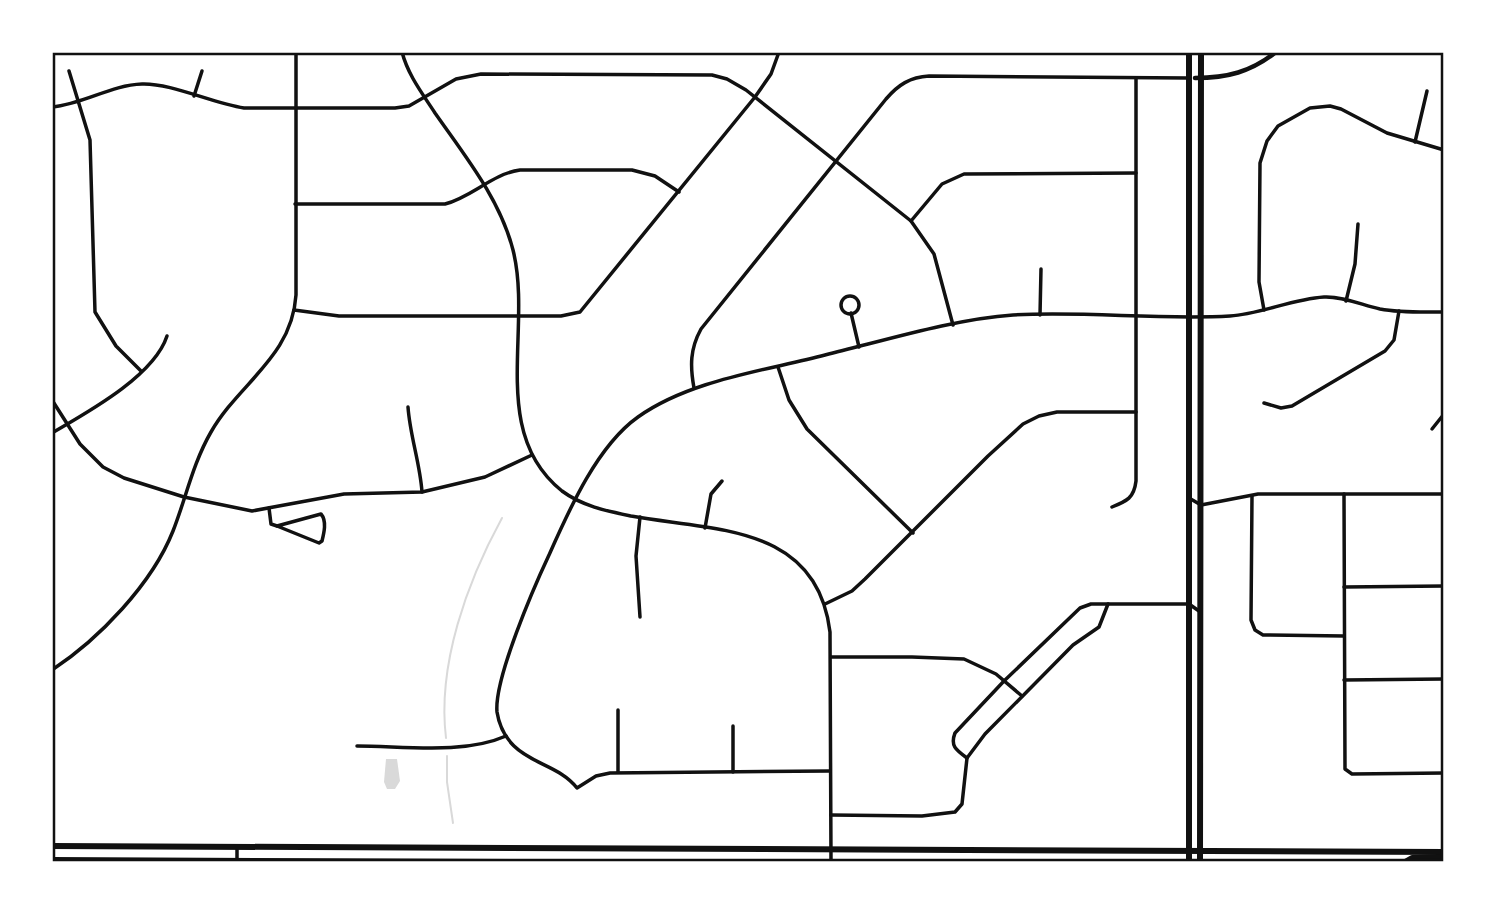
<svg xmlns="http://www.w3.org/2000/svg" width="1496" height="914" viewBox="0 0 1496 914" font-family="'Archivo Narrow',sans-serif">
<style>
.water{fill:#d9d9d9}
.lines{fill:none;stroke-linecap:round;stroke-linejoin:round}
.stream{stroke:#d9d9d9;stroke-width:2}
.minor{stroke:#111;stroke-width:3.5}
.tertiary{stroke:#111;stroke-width:4.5}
.primary{stroke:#111;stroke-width:6}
.neatline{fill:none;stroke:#111;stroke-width:2.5}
</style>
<rect width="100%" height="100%" fill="#fff"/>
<path class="water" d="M 386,759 L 397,759 L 400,781 L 395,789 L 387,789 L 384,782 Z"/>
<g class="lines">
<g class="stream">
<path d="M 446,738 C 437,665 467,582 502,518"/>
<path d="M 447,756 L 447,782 L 453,823"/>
</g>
<g class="minor">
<path d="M 402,52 C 408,75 422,93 435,113 C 465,156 500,199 513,250 C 533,329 488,432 562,491 C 582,506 607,511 631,516 C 714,531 817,524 830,632 L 831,862"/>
<path d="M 69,71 L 90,140 L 95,312 L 116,346 L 141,371"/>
<path d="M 194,96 L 202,71"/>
<path d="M 52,107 C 84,104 111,85 142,84 C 171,83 212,103 244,108 L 395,108 L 409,106 L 456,79 L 481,74 L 712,75 L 727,79 L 746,90 L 911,221 L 934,254 L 953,325"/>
<path d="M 1415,142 L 1427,91"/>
<path d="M 295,204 L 445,204 C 472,197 492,174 520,170 L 632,170 L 655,176 L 679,192"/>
<path d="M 911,221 L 942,184 L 964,174 L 1136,173"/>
<circle cx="850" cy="305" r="9"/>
<path d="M 1346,301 L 1355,264 L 1358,224"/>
<path d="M 294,310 L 339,316 L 561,316 L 580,312 L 755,97 L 771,74 L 779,52"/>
<path d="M 1264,310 L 1259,282 L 1260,163 L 1267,141 L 1278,126 L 1310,108 L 1330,106 L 1341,109 L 1387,133 L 1444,150"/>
<path d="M 851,313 L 859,347"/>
<path d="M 1040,315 L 1041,269"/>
<path d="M 778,367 L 789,400 L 807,429 L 913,533"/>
<path d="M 694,388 C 690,366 690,349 701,329 L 886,99 C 898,85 910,77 929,76 L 1188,78"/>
<path d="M 52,400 L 80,444 L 103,467 L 124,478 L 184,497 L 252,511 L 344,494 L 422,492 L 485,477 L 532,455"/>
<path d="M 1264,403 L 1281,408 L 1292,406 L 1385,351 L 1394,340 L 1399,311"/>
<path d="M 408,407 C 410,436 420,463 422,492"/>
<path d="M 1432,429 L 1444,414"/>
<path d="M 52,433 C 88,412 154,376 167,336"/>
<path d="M 1344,494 L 1345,769 L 1352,774 L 1444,773"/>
<path d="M 1252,496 L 1251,620 L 1255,630 L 1263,635 L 1344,636"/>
<path d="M 1189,498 L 1201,505 L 1258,494 L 1444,494"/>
<path d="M 1112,507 C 1127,501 1134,498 1136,481 L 1136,78"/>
<path d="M 269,508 L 271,524 L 277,526"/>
<path d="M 321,514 C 327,521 324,533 322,541 L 319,543 L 277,526 Z"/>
<path d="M 705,528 L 711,494 L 722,481"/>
<path d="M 1344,587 L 1444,586"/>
<path d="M 825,604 L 852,591 L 865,579 L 988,456 L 1023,424 L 1039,416 L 1057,412 L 1136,412"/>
<path d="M 640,617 L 636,556 L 640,517"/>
<path d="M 831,657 L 912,657 L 964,659 L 996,674 L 1022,696"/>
<path d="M 52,670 C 99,639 152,584 173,531 C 186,498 193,463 211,432 C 239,383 292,357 296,295 L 296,52"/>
<path d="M 1344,680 L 1444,679"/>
<path d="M 357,746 C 403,746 463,755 506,736"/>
<path d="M 967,758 C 956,750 950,746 955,733 L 1004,681 L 1080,608 L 1091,604 L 1189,604 L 1199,611"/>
<path d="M 830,771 L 610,773 L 596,776 L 577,788 C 561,767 532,764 514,746 C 505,737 499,725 497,712 C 494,679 534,587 549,555 C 569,510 597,446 638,417 C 690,380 764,371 825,355 C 883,341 954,319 1013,315 C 1085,311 1158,320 1230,316 C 1261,314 1292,299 1324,297 C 1342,296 1362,305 1380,309 C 1401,313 1422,312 1444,312"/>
<path d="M 618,772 L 618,710"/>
<path d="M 733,772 L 733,726"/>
<path d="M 831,815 L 922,816 L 955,812 L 962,804 L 967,758 L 985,734 L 1073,645 L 1099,627 L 1108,604"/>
<path d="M 237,847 L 237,862"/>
</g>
<path class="tertiary" d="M 1195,78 C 1227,78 1251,72 1276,52"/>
<g class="primary">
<path d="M 52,846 L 1444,852"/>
<path d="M 52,860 L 512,862"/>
<path d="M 1189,862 L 1189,52"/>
<path d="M 1200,862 L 1201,52"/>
<path d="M 1405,862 L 1412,858 L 1444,857"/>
</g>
</g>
<rect width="1496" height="914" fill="none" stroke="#ffffff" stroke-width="108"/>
<rect x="54" y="54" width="1388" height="806" class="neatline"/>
</svg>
